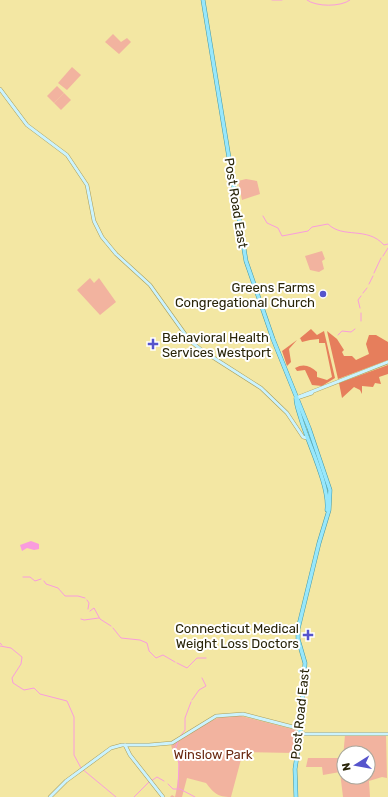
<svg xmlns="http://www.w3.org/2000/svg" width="388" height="797" viewBox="0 0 388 797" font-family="Rubik,sans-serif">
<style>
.green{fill:#f2b39f;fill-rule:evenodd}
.forest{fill:#e67e5c}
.water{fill:#f99cdd}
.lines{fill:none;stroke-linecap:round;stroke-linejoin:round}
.stream{stroke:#f99cdd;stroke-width:1}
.secondary-casing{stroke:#a99d5b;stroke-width:4}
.primary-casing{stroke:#4498a5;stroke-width:4.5}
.secondary{stroke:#cbf3fe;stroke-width:3}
.primary{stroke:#97e7fc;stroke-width:3.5}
.poi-dot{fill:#5654cc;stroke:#fff;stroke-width:1.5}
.labels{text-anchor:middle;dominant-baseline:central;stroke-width:4;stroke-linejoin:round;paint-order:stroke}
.street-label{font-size:13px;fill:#292408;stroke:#fff}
.poi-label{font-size:13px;fill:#292408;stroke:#fff;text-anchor:end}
.park-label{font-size:13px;fill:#6a2911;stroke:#fff}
</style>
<rect width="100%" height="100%" fill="#f3e7a3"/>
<g class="green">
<path d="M 113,34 L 121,42 L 127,38 L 131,42 L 119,54 L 105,42 Z"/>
<path d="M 72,67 L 81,75 L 67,90 L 58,83 Z"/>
<path d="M 57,86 L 64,93 L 54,103 L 47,96 Z"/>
<path d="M 64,93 L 71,100 L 61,110 L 54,103 Z"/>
<path d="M 246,179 L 257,181 L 260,194 L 242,200 L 238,181 Z"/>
<path d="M 322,251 L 325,259 L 322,261 L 324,269 L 319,272 L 310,270 L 305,256 Z"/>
<path d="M 90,278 L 94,283 L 99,278 L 116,302 L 100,315 L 77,290 Z"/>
<path d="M 223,716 L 241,716 L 296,730 L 297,739 L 294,753 L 243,752 L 231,797 C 217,797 214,793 206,783 L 187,778 L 182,797 L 170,797 L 172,795 L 175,797 C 177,790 180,767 178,762 C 175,755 172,751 171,744 C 190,737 203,722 223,716 Z"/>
<path d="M 386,734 L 387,778 L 382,777 L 369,781 L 370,797 L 343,797 L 340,772 L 323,775 L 322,767 L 306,767 L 308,758 L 343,758 L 345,735 ZM 344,753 L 368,753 L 368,777 L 344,777 Z"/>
</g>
<g class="forest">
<path d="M 311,329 L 317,335 L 324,331 L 335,378 L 322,386 L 312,385 L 305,370 L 297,371 L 295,368 C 304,363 310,366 317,372 L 317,377 L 327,380 L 332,377 L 325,343 L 319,343 L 319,339 L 310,340 L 302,342 L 300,338 L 299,339 Z"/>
<path d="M 327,331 L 337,339 L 344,350 L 342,352 L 344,356 L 352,356 L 356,360 L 369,354 L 366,344 L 369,335 L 376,335 L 388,342 L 388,360 L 338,379 Z"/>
<path d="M 297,340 L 289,349 L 291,362 L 287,366 L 282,351 Z"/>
<path d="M 388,365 L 388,374 L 379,377 L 381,384 L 375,383 L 373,387 L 362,386 L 362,394 L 360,390 L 354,387 L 342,398 L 339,383 Z"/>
</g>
<path class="water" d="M 31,541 L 39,544 L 39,549 L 34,550 L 27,548 L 22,551 L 20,545 Z"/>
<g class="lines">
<g class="stream">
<path d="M 272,0 L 282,0"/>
<path d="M 307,0 C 316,7 341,7 350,0"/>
<path d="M 263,216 L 267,223 L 278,228 L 282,236 L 308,231 L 312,227 L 328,224 C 343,239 367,226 384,245 L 388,244"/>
<path d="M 383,256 L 388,248"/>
<path d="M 374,273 L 381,258"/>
<path d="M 369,284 L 373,276"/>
<path d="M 363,293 L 367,288"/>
<path d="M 360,308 L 358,300 L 361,296"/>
<path d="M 361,313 L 361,321"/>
<path d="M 338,335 L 342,331 L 351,332 L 355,329"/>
<path d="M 23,577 L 30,577 L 35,581 L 41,579"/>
<path d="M 44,581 L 46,584 L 58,588 L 65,596 L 78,596 L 85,598"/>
<path d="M 87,600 L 89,603 L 88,609"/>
<path d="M 90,611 L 94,608 L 100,619 L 111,626"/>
<path d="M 81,619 L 84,620 L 99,618"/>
<path d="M 113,628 L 121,638 L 140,640 L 147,643 L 149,651 L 156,658 L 163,655 L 175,662"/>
<path d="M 0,643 L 2,645"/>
<path d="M 0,646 L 11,648 L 22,657 L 21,664 L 12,678 L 13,683 L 24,690 L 34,688 L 40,694 L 67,701 L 74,717 L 74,755 L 81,768 L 116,797"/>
<path d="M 177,663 L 187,668 L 197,658 L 206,658"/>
<path d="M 192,700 L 199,690 L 206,686 L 202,678"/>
<path d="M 179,738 L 185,730 L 185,718 L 191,702"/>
<path d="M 151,781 L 157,777 L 164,781"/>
<path d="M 168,784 L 173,789 L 180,789 L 195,797"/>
<path d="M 178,788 L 179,762 L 174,752 L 178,741"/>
<path d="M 134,797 L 149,782"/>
</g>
<defs>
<g id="secondary">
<path d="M 0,89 L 27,125 L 67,155 L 87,185 L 94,221 L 102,237 L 116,254 L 150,285 L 190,341 L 203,351 L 261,388 L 287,413 L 303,437 L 307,438"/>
<path d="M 296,398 L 388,362"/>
<path d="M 297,398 L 312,393"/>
<path d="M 125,745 L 130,755 L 163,797"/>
<path d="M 50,797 L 66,781 L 111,748 L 122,745 L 149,745 L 172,743 L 216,716 L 243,714 L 297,728 L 304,734 L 388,734"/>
</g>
<g id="primary">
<path d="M 203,0 L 246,261 L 273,339 L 309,428 L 330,490 L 329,510 L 319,543 L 298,629 L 298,639 L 305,663 L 300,736 L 295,769 L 296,797"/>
<path d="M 296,398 C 296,405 299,412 301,419 C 308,443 330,487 327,510"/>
</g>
</defs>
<use href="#secondary" class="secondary-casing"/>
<use href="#primary" class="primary-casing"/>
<use href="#secondary" class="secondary"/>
<use href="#primary" class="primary"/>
</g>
<g class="poi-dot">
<circle cx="323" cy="294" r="4"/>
<path d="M151 338h4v4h4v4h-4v4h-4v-4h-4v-4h4z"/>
<path d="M306 629h4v4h4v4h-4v4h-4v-4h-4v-4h4z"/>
</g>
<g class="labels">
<g class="street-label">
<text transform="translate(236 203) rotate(81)">Post Road East</text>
<text transform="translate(300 714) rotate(-84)">Post Road East</text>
</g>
<g class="poi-label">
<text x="315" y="287">Greens Farms<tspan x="315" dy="15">Congregational Church</tspan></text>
<text x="162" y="337" text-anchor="start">Behavioral Health<tspan x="162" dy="15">Services Westport</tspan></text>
<text x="299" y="628">Connecticut Medical<tspan x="299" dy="15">Weight Loss Doctors</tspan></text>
</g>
<g class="park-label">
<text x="213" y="754">Winslow Park</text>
</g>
</g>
<g transform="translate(356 765) rotate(259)"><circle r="19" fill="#ffffff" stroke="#a9a79c"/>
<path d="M0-3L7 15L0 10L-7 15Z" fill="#5654cc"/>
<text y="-6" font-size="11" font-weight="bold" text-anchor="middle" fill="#292408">N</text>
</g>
</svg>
